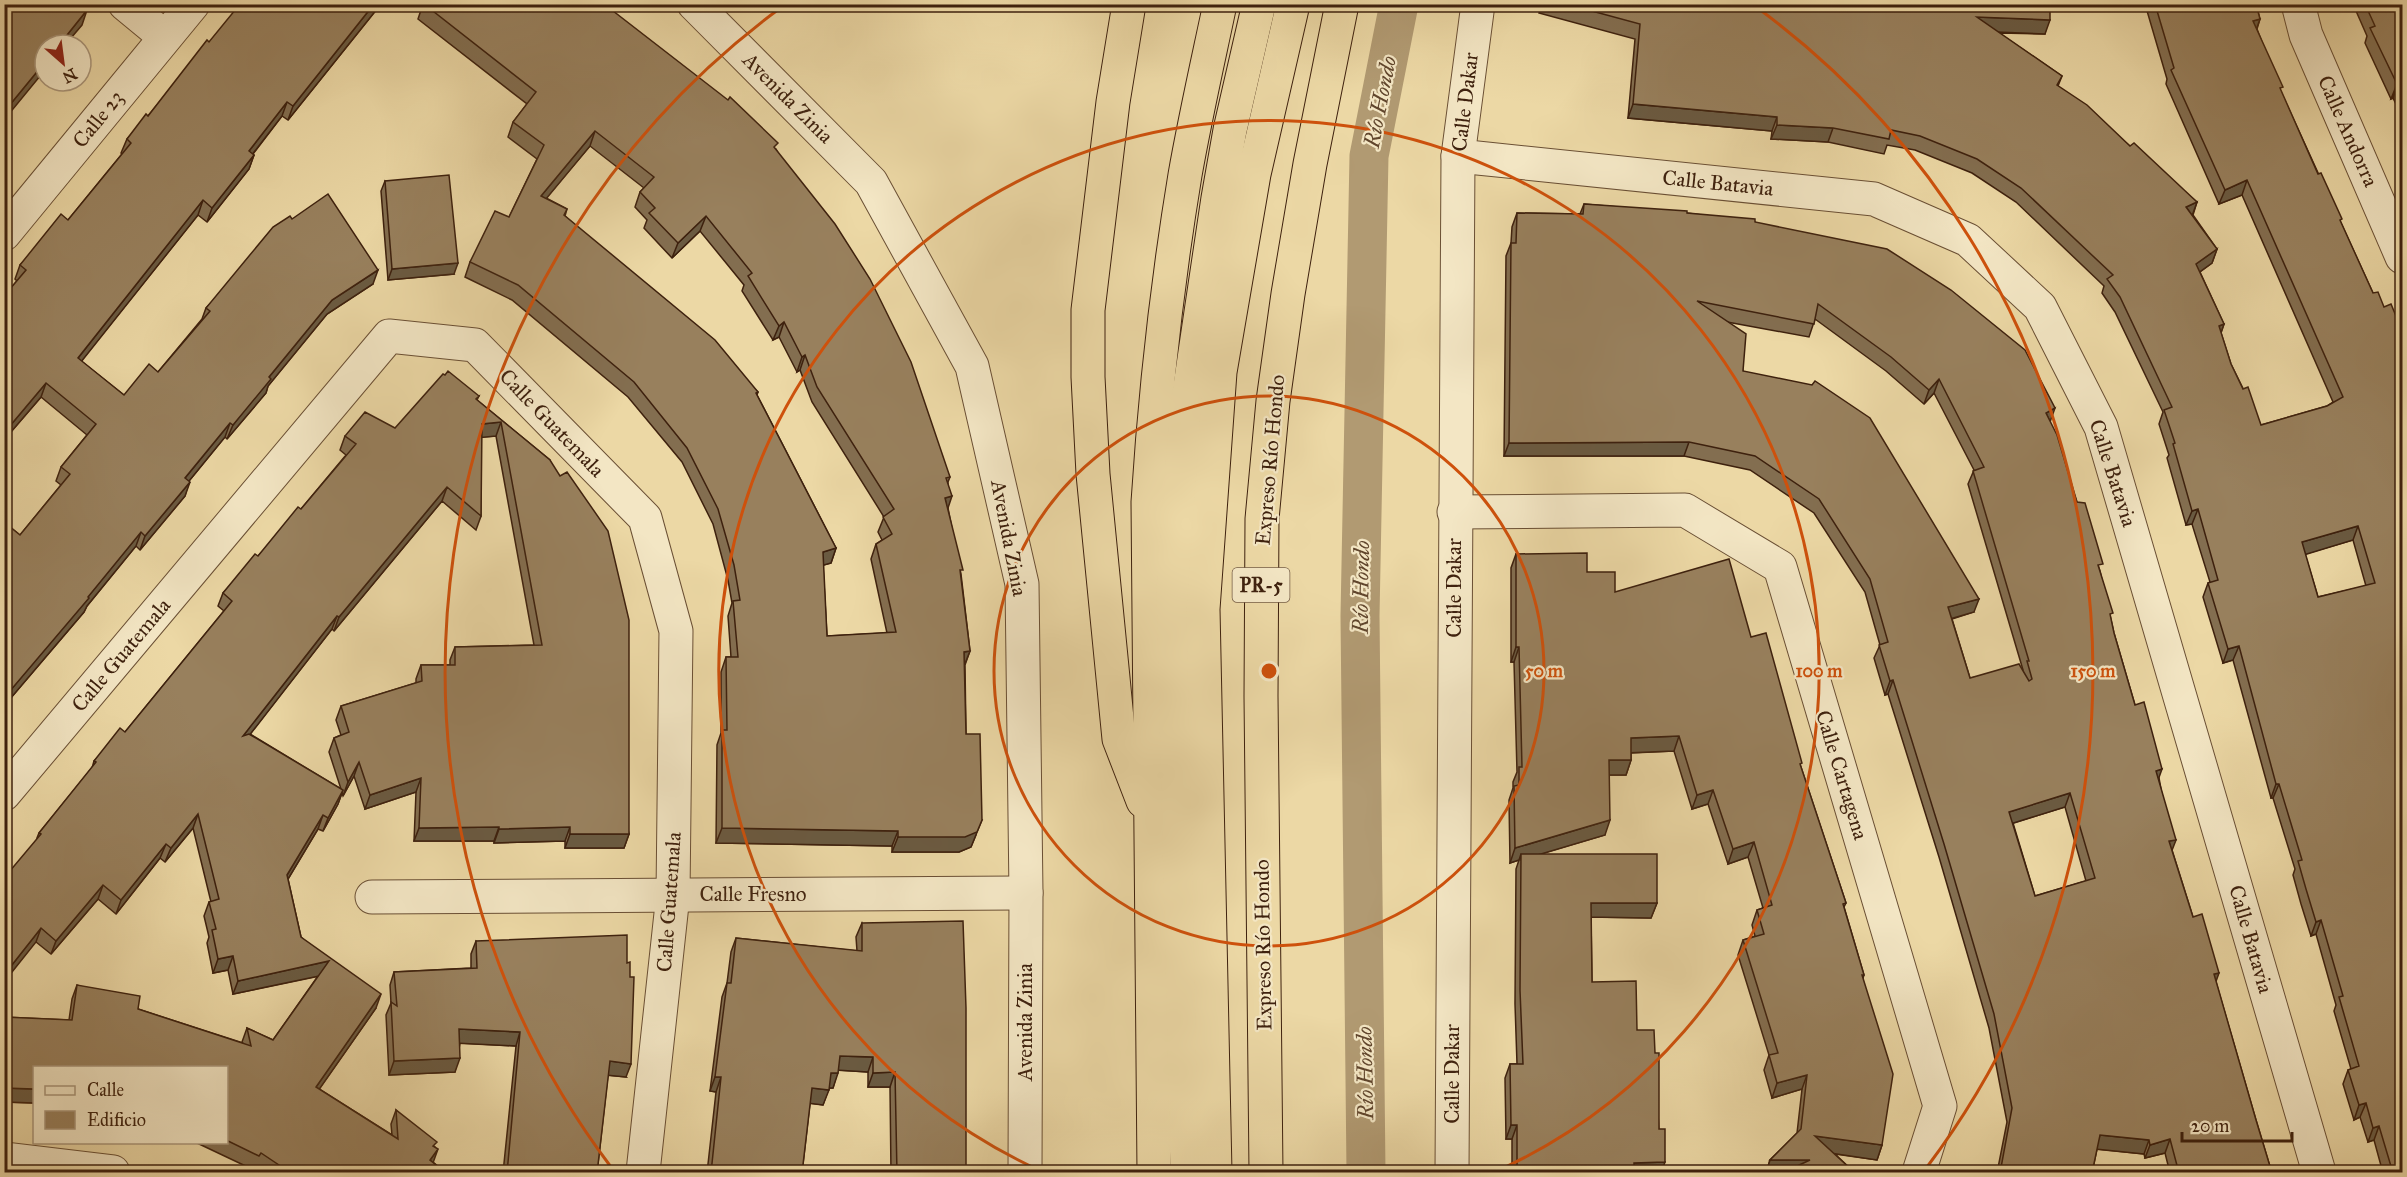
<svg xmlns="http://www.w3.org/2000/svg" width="2407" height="1177" viewBox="0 0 2407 1177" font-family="'IM FELL Great Primer',serif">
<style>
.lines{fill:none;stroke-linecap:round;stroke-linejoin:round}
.canal{stroke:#b19a72;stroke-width:39}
.minor-casing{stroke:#6a4f34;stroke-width:35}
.highway-casing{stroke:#3e210e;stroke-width:35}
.minor{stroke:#f3e6c4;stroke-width:33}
.highway{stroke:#ecd8a5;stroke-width:33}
.wall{fill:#836e50;stroke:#3e210e;stroke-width:1.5;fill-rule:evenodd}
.shaded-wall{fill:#6a5a41;stroke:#3e210e;stroke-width:1.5}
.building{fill:#98805d;stroke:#3e210e;stroke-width:1.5;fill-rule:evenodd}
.ring{fill:none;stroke:#ce510c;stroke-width:3}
.labels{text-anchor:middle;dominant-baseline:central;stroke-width:4.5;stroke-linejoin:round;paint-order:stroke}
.shield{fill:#f3e6c4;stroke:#745c45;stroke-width:1.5}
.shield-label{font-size:20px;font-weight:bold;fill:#3e210e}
.street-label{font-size:21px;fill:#3e210e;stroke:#f3e6c4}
.water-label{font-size:22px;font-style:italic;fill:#60452c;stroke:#f3e6c4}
.centre{fill:#ce510c;stroke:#f3e6c4;stroke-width:3}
.ring-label{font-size:18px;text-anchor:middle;font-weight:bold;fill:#ce510c;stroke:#f3e6c4;stroke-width:4.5;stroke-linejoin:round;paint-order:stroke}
</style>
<rect width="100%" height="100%" fill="#ecd8a5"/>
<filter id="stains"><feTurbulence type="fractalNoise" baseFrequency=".00333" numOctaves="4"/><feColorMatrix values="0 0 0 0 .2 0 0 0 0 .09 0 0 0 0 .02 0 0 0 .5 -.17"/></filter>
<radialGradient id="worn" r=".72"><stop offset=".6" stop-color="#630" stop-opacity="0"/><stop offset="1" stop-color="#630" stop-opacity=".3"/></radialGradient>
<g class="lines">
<path class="canal" d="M 1366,1172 L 1360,616 L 1369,156 L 1399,4"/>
<defs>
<g id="minor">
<path d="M 125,4 L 165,37"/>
<path d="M 694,4 L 871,182 L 972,366 L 1022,584 L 1026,893 L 1025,1172"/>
<path d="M 2298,4 L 2306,35 L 2402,257"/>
<path d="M 1458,156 L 1874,199 L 1968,240 L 2040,307 L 2101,427 L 2319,1172"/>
<path d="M 4,234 L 193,4"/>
<path d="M 1454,512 L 1685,510 L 1780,567 L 1940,1106 L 1919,1172"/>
<path d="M 4,794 L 389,336 L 475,345 L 645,518 L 676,631 L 673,895 L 643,1172"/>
<path d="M 372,897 L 1026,893"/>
<path d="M 4,1159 L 113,1172"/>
<path d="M 1452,1172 L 1458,156 L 1478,4"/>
</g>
<g id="highway">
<path d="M 1129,4 L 1113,102 L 1088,310 L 1088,377 L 1093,474 L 1119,739 L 1143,801"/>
<path d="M 1154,1172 L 1148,502 C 1155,393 1167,284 1185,175 C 1195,118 1208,61 1220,4"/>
<path d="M 1187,1172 L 1173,588 L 1186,413 L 1218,198 L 1230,130 L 1259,4"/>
<path d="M 1215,1172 L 1203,609 L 1220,372 L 1254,174 L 1293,4"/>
<path d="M 1266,1172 L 1261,696 L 1262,519 L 1273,401 L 1288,294 L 1310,164 L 1342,4"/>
</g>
</defs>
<use href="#minor" class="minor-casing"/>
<use href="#highway" class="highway-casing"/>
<use href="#minor" class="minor"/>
<use href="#highway" class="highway"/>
</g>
<g class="wall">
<path d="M 381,4 L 288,120 L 282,116 L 253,154 L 254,155 L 249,169 L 207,222 L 198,215 L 81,361 L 124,395 L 158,372 L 202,319 L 206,308 L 292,219 L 373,284 L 327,314 L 268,386 L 266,393 L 227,439 L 225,437 L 189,481 L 185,496 L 140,550 L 136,546 L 87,606 L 84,612 L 4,706 L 4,522 L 20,535 L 61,485 L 56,481 L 61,467 L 87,435 L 41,397 L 4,440 L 4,296 L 17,281 L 15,279 L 20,265 L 68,220 L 122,154 L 121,153 L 127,139 L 148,116 L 209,42 Z"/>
<path d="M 423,4 L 776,149 L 950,477 L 948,482 L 948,508 L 961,574 L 970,651 L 965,665 L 966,734 L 976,835 L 971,847 L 959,852 L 892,852 L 892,846 L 716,843 L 717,745 L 721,733 L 721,672 L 726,657 L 731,657 L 728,616 L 732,603 L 728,580 L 713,524 L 682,462 L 628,397 L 512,300 L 465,277 L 470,262 L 509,217 L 537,159 L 508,137 L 513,122 L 527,104 L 418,19 ZM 590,146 L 644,188 L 640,192 L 635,207 L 647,220 L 644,228 L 672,258 L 700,231 L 744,285 L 742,291 L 773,340 L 779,337 L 797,372 L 800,370 L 812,402 L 884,517 L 878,532 L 882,540 L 876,544 L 871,559 L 887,633 L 827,636 L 823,565 L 831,563 L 836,548 L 757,395 L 758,392 L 565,216 L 567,209 L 546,198 Z"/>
<path d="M 1542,4 L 2107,4 L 2089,8 L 2050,7 L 2045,34 L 1999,33 L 2062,76 L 2058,86 L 2197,202 L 2193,215 L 2217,249 L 2212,263 L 2200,272 L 2224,324 L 2221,333 L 2231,364 L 2261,425 L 2327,406 L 2333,402 L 2242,195 L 2219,204 L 2166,84 L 2167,79 L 2145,4 L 2256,4 L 2260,19 L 2257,29 L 2281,92 L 2373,293 L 2403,1173 L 2383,1173 L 2374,1140 L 2368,1142 L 2360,1117 L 2354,1120 L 2343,1084 L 2348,1070 L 2351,1069 L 2334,1011 L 2336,1005 L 2316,934 L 2311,936 L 2301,904 L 2293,875 L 2295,869 L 2273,798 L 2271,798 L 2233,660 L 2223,663 L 2203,597 L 2208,583 L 2210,582 L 2192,524 L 2186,525 L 2167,458 L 2169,455 L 2159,424 L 2163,412 L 2115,312 L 2102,293 L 2104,286 L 2016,202 L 1972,173 L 1915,150 L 1887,145 L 1884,154 L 1828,142 L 1771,139 L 1772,131 L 1628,118 L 1635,39 L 1539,13 ZM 2353,540 L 2366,586 L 2318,597 L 2305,554 Z"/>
<path d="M 2353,4 L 2403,4 L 2403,119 L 2393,98 L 2391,99 L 2365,43 L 2367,36 Z"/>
<path d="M 385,181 L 454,274 L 388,280 L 381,191 Z"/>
<path d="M 1584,204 L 1687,213 L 1755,222 L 2050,422 L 2100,571 L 2114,633 L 2135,705 L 2159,778 L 2172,850 L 2193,917 L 2216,982 L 2256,1120 L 2272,1173 L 2170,1173 L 2165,1153 L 2145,1158 L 2144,1154 L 2097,1149 L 2092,1173 L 1997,1173 L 2007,1122 L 1989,1028 L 1939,857 L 1888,694 L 1885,695 L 1874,658 L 1880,645 L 1865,592 L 1814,513 L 1750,470 L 1684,456 L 1504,456 L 1506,256 L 1511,243 L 1512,227 L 1517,213 L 1580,214 ZM 1815,319 L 1886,371 L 1924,404 L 1934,393 L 1974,470 L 1968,484 L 2023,670 L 1970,678 L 1952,619 L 1974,612 L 1743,371 L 1727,322 L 1809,337 ZM 2065,807 L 2086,881 L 2035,896 L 2013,823 Z"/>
<path d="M 479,396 L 477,400 L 550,460 L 629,834 L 624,848 L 565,848 L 565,841 L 494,843 L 494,841 L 414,841 L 416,792 L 365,809 L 354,776 L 343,796 L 342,793 L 338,804 L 323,831 L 318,829 L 288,879 L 301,937 L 376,1008 L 319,1089 L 392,1135 L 391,1124 L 396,1110 L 435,1147 L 433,1162 L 446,1173 L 265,1173 L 256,1167 L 254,1170 L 197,1143 L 226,1143 L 226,1068 L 34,1068 L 34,1103 L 4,1102 L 4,1017 L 69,1020 L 72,999 L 77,985 L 138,1009 L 243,1043 L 242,1042 L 247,1028 L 273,1040 L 318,976 L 233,994 L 228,970 L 213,973 L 207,943 L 209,937 L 204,916 L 209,902 L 211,902 L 193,828 L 165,862 L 160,858 L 116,914 L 98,899 L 51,954 L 36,942 L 37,838 L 39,833 L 92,768 L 94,761 L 125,732 L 224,611 L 218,606 L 223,593 L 258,556 L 301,509 L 346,455 L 340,450 L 345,436 L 395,428 ZM 496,436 L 534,645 L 455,647 L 450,660 L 450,665 L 421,665 L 416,679 L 416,683 L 341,706 L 336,720 L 341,735 L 334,738 L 329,752 L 341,789 L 250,734 L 332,629 L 334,631 L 442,501 L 476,530 L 481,516 L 481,437 Z"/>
<path d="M 1516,554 L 1587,572 L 1615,592 L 1751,637 L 1801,767 L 1846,903 L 1844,907 L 1864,975 L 1863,978 L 1882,1145 L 1877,1160 L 1835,1154 L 1855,1173 L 1766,1173 L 1770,1160 L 1797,1133 L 1802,1089 L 1772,1098 L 1764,1070 L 1769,1055 L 1738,955 L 1743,940 L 1755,936 L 1752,925 L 1757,910 L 1763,908 L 1748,857 L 1728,864 L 1708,804 L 1692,809 L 1674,751 L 1631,753 L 1631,760 L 1626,775 L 1609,775 L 1605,835 L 1540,854 L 1657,903 L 1651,918 L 1591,917 L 1592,982 L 1637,1030 L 1655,1053 L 1661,1173 L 1512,1173 L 1512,1139 L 1506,1139 L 1505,1078 L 1510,1064 L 1517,1064 L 1515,1004 L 1516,869 L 1519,860 L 1510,863 L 1509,800 L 1513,788 L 1513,782 L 1517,772 L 1514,662 L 1511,662 L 1511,568 Z"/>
<path d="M 862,923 L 966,1173 L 891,1173 L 890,1087 L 868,1087 L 868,1072 L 838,1070 L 833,1088 L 829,1088 L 823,1105 L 810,1103 L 802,1173 L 707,1173 L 716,1092 L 710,1091 L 722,997 L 727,983 L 731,952 L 736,938 L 857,951 L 856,937 Z"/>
<path d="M 476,941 L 626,1077 L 608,1075 L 597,1173 L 503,1173 L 516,1046 L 460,1043 L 455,1072 L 389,1075 L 386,1015 L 391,1003 L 390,985 L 394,972 L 471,968 L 471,954 Z"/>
</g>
<g class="shaded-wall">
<path d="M 374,4 L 381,4 L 288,120 L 293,106 Z"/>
<path d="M 2046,4 L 2107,4 L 2089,8 L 2045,7 Z"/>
<path d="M 87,10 L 82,25 L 65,45 L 59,45 Z"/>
<path d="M 1977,17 L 2050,20 L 2045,34 L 1971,31 Z"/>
<path d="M 2260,19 L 2255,33 L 2253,21 Z"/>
<path d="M 45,62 L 45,70 L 4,120 L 4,112 Z"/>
<path d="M 2398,83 L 2393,98 L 2391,99 L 2397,84 Z"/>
<path d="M 287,102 L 282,116 L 244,165 L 249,151 Z"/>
<path d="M 1633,104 L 1777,117 L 1772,131 L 1628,118 Z"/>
<path d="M 1777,125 L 1833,128 L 1828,142 L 1771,139 Z"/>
<path d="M 595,131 L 590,146 L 536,211 L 541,196 Z"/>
<path d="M 254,155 L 249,169 L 207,222 L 212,208 Z"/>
<path d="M 2247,180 L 2242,195 L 2219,204 L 2225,190 Z"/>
<path d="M 203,200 L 198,215 L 73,372 L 78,358 Z"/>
<path d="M 2197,202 L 2192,216 L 2186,207 Z"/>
<path d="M 706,216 L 700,231 L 672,258 L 678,243 Z"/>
<path d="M 2217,249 L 2212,263 L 2191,278 L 2196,264 Z"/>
<path d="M 458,263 L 454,274 L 388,280 L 392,269 Z"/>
<path d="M 378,270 L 373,284 L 327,314 L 268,386 L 266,393 L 227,439 L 233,425 L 269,377 L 332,300 Z"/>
<path d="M 784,322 L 779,337 L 773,340 L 779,326 Z"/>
<path d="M 2224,324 L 2219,338 L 2219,326 Z"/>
<path d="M 2403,350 L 2403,362 L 2399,351 Z"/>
<path d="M 805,355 L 800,370 L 797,372 L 802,357 Z"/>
<path d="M 1939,379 L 1934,393 L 1924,404 L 1929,390 Z"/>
<path d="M 46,383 L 41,397 L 4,440 L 4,433 Z"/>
<path d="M 2055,408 L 2050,422 L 2046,413 Z"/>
<path d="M 501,422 L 496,436 L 476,438 L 482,424 Z"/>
<path d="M 230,423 L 225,437 L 180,492 L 185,478 Z"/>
<path d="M 1689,442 L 1684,456 L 1504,456 L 1509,443 Z"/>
<path d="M 190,482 L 185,496 L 140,550 L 145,536 Z"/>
<path d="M 447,487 L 442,501 L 334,631 L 339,617 Z"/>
<path d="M 952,496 L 947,511 L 945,498 Z"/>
<path d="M 2198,509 L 2192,524 L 2186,525 L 2192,511 Z"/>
<path d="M 2358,526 L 2353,540 L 2297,557 L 2302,542 Z"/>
<path d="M 141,532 L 136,546 L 87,606 L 84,612 L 4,706 L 4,698 Z"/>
<path d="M 836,548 L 831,563 L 817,567 L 823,552 Z"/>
<path d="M 1979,599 L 1974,612 L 1943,621 L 1948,607 Z"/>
<path d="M 337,616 L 332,629 L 238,750 L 243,736 Z"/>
<path d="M 2239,646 L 2233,660 L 2223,663 L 2228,649 Z"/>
<path d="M 1516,647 L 1519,647 L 1514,662 L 1511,662 Z"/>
<path d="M 970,651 L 964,666 L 964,652 Z"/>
<path d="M 1893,680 L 1888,694 L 1885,695 L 1890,681 Z"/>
<path d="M 1679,736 L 1674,751 L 1625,753 L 1631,738 Z"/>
<path d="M 1609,760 L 1631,760 L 1626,775 L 1604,775 Z"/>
<path d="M 359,762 L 354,776 L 343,796 L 348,782 Z"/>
<path d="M 2162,769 L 2157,783 L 2156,771 Z"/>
<path d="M 421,778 L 416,792 L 365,809 L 370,795 Z"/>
<path d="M 2276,784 L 2279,784 L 2273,798 L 2271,798 Z"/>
<path d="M 343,790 L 338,804 L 323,831 L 328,818 Z"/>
<path d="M 1713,790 L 1708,804 L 1692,809 L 1697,795 Z"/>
<path d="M 2070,793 L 2065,807 L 2004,826 L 2009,812 Z"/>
<path d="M 198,814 L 193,828 L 165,862 L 171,848 Z"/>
<path d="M 323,815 L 318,829 L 282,889 L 287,875 Z"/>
<path d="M 982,820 L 971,847 L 959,852 L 892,852 L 898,837 Z"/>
<path d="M 1610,820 L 1605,835 L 1521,860 L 1521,854 L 1519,860 L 1510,863 L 1515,848 Z"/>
<path d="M 499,827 L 494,841 L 414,841 L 419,828 Z"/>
<path d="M 570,827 L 565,841 L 494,843 L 499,829 Z"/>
<path d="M 722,828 L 898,831 L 892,846 L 716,843 Z"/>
<path d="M 570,834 L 629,834 L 624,848 L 565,848 Z"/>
<path d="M 2176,840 L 2171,853 L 2169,841 Z"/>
<path d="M 1754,842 L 1748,857 L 1728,864 L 1733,849 Z"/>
<path d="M 166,844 L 160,858 L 116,914 L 121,900 Z"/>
<path d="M 103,885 L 98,899 L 51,954 L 56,941 Z"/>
<path d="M 1591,903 L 1657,903 L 1651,918 L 1586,917 Z"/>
<path d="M 2321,920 L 2316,934 L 2311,936 L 2316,922 Z"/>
<path d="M 41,928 L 36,942 L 4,982 L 4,975 Z"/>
<path d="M 233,956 L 228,970 L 213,973 L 218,959 Z"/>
<path d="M 329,961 L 324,975 L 233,994 L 238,981 Z"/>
<path d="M 2219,973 L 2214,987 L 2214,974 Z"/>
<path d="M 381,994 L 376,1008 L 311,1101 L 316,1087 Z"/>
<path d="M 459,1029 L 520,1032 L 516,1046 L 454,1043 Z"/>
<path d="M 840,1056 L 873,1057 L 868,1072 L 835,1070 Z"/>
<path d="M 460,1058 L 455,1072 L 389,1075 L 394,1061 Z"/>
<path d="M 610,1061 L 631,1064 L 626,1077 L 605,1075 Z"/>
<path d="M 895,1072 L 890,1087 L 868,1087 L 873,1073 Z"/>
<path d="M 831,1073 L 838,1073 L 833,1088 L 825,1088 Z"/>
<path d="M 1807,1075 L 1802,1089 L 1772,1098 L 1777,1083 Z"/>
<path d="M 715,1077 L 721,1077 L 716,1092 L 710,1091 Z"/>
<path d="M 4,1088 L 34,1089 L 34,1103 L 4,1102 Z"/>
<path d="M 812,1088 L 829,1090 L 823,1105 L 807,1103 Z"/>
<path d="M 2366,1103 L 2360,1117 L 2354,1120 L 2359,1105 Z"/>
<path d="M 1511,1125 L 1517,1125 L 1512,1139 L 1506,1139 Z"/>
<path d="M 2379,1126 L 2374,1140 L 2368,1142 L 2373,1128 Z"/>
<path d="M 2100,1135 L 2149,1140 L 2144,1154 L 2095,1149 Z"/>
<path d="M 1815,1136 L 1882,1145 L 1877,1160 L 1810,1150 Z"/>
<path d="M 2170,1139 L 2165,1153 L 2145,1158 L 2150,1145 Z"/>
<path d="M 438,1149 L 433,1163 L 430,1160 Z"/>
<path d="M 1770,1160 L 1810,1160 L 1805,1173 L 1766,1173 Z"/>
<path d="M 1665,1162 L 1661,1173 L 1631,1173 L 1634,1163 Z"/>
</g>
<g class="building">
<path d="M 4,4 L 80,4 L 87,10 L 59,45 L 45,45 L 45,62 L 4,112 Z"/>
<path d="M 240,4 L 374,4 L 293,106 L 287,102 L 249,151 L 254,155 L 212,208 L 203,200 L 78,358 L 124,395 L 149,364 L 158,372 L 210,311 L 206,308 L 273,227 L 290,216 L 292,219 L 328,194 L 378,270 L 332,300 L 269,377 L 271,379 L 233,425 L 230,423 L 185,478 L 190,482 L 145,536 L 141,532 L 88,597 L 89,598 L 4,698 L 4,522 L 20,535 L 70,474 L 61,467 L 96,424 L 46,383 L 4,433 L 4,296 L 26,270 L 20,265 L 61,214 L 68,220 L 131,143 L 127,139 L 146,114 L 148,116 L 207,40 L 209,42 Z"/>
<path d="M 424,4 L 604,4 L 728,100 L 730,97 L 778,143 L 774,147 L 835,224 L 870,279 L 911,362 L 950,477 L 946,478 L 952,496 L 945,498 L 963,570 L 960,570 L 970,651 L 964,652 L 966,734 L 980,734 L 982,820 L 977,832 L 965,837 L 898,837 L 898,831 L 722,828 L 722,730 L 727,730 L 726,657 L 738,657 L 733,601 L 740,600 L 734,565 L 718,509 L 687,448 L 634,382 L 518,285 L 470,262 L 495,211 L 509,217 L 544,145 L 513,122 L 536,92 ZM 595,131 L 654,177 L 640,192 L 655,208 L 649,213 L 678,243 L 706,216 L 752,273 L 748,276 L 779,326 L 784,322 L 802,357 L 805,355 L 817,387 L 894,509 L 883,517 L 892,534 L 876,544 L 896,632 L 827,636 L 823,552 L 836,548 L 756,393 L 758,392 L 715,340 L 564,215 L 567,209 L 541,196 Z"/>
<path d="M 1566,4 L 2050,4 L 2050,20 L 1977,17 L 2062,76 L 2057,85 L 2087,105 L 2130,146 L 2134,143 L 2197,202 L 2186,207 L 2217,249 L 2196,264 L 2224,324 L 2219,326 L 2231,364 L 2243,389 L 2248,387 L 2261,425 L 2327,406 L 2343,397 L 2247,180 L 2225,190 L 2171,70 L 2174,68 L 2155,4 L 2256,4 L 2260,19 L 2253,21 L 2283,87 L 2280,88 L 2318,174 L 2321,173 L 2342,219 L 2340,220 L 2373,293 L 2378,292 L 2384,307 L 2391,304 L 2403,333 L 2403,350 L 2399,351 L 2403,362 L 2403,1173 L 2393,1173 L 2379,1126 L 2373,1128 L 2366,1103 L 2359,1105 L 2348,1070 L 2359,1066 L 2339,997 L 2343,996 L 2321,920 L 2316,922 L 2306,889 L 2298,861 L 2302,860 L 2279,784 L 2276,784 L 2239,646 L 2228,649 L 2208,583 L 2218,580 L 2198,509 L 2192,511 L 2173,444 L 2175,443 L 2164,410 L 2172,407 L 2120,297 L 2107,279 L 2113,275 L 2021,188 L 1977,159 L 1920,136 L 1891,130 L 1889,139 L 1833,128 L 1777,125 L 1777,117 L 1633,104 L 1640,24 ZM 2358,526 L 2375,583 L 2318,597 L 2302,542 Z"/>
<path d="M 2365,4 L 2403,4 L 2403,93 L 2398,83 L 2397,84 L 2370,28 L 2375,26 Z"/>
<path d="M 449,175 L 458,263 L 392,269 L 385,181 Z"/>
<path d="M 1584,204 L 1687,211 L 1687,213 L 1755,219 L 1755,222 L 1887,249 L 1951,290 L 2025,350 L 2055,408 L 2046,413 L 2057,435 L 2077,502 L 2085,503 L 2103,564 L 2098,565 L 2113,613 L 2110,614 L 2114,633 L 2135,705 L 2144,702 L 2162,769 L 2156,771 L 2176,840 L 2169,841 L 2193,917 L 2202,914 L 2219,973 L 2214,974 L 2256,1120 L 2272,1173 L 2179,1173 L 2170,1139 L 2150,1145 L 2149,1140 L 2100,1135 L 2092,1173 L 2000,1173 L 2012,1108 L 1994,1014 L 1944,844 L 1893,680 L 1890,681 L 1879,645 L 1888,642 L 1870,579 L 1819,499 L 1755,456 L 1689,442 L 1509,443 L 1511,243 L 1516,243 L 1517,213 L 1583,214 ZM 1697,301 L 1814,324 L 1818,304 L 1891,357 L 1929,390 L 1939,379 L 1984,467 L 1973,471 L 2029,661 L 2027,661 L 2032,679 L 2029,681 L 2019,664 L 1970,678 L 1948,607 L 1979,599 L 1870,418 L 1815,381 L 1812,385 L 1743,371 L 1746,334 ZM 2070,793 L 2095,878 L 2035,896 L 2009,812 Z"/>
<path d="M 448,371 L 479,396 L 476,399 L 550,460 L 560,476 L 567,472 L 608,531 L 629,620 L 629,834 L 570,834 L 570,827 L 499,829 L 499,827 L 419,828 L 421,778 L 370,795 L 359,762 L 348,782 L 334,738 L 349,732 L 341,706 L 422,681 L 421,665 L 455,665 L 455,647 L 542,645 L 501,422 L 482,424 L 481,516 L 447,487 L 339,617 L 337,616 L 243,736 L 249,734 L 343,790 L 328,818 L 323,815 L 287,875 L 301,937 L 381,994 L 316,1087 L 398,1139 L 396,1110 L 437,1142 L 433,1146 L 438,1149 L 430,1160 L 446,1173 L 291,1173 L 261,1153 L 259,1156 L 226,1140 L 226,1068 L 34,1068 L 34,1089 L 4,1088 L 4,1017 L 72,1020 L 77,985 L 140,996 L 138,1009 L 251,1046 L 247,1028 L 273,1040 L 329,961 L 238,981 L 233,956 L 218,959 L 212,930 L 216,929 L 209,902 L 219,899 L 198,814 L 171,848 L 166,844 L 121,900 L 103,885 L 56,941 L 41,928 L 4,975 L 4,878 L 41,834 L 39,833 L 96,762 L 94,761 L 120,728 L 125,732 L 232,601 L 223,593 L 255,554 L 258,556 L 298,507 L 301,509 L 356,444 L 345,436 L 365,412 L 395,428 L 443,374 L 445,375 Z"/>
<path d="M 1587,553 L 1587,572 L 1615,572 L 1615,592 L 1729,559 L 1751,637 L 1766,633 L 1802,763 L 1800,764 L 1846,903 L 1843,904 L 1864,975 L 1862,975 L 1893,1074 L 1882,1145 L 1815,1136 L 1855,1173 L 1782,1173 L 1810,1160 L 1770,1160 L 1801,1129 L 1807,1075 L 1777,1083 L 1769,1055 L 1778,1053 L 1743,940 L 1764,934 L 1757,910 L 1772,905 L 1754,842 L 1733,849 L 1713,790 L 1697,795 L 1679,736 L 1631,738 L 1631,760 L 1609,760 L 1610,820 L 1515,848 L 1514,786 L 1519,785 L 1519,767 L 1522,767 L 1519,647 L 1516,647 L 1516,554 Z"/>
<path d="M 1521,854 L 1657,854 L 1657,903 L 1591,903 L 1592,982 L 1636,981 L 1637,1030 L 1654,1030 L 1655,1053 L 1659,1053 L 1659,1129 L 1665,1129 L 1665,1162 L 1634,1163 L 1634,1173 L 1517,1173 L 1517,1125 L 1511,1125 L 1510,1064 L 1523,1064 L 1520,990 Z"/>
<path d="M 963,921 L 966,1008 L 966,1173 L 897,1173 L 895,1072 L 873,1073 L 873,1057 L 840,1056 L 838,1073 L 831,1073 L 829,1090 L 812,1088 L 802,1173 L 711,1173 L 721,1077 L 715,1077 L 727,983 L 731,983 L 736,938 L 862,951 L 862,923 Z"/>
<path d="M 627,935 L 627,963 L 630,962 L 630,977 L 634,977 L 631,1064 L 610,1061 L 597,1173 L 507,1173 L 520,1032 L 459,1029 L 460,1058 L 394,1061 L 391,1002 L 397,1006 L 394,972 L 477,968 L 476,941 Z"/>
</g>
<g class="ring">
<circle cx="1269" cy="671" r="275"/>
<path d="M1041 1171A550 550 0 1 1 1497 1171"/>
<path d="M611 1167A824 824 0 0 1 779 9M1759 9A824 824 0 0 1 1927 1167"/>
</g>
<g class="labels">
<rect class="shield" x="1232.5" y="568" width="57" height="34" rx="4.5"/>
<g class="shield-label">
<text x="1261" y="585">PR-5</text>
</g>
<g class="street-label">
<text transform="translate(788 98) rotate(45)">Avenida Zinia</text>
<text transform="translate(1465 102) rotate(-83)">Calle Dakar</text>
<text transform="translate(98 119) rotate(-51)">Calle 23</text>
<text transform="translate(2348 131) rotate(66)">Calle Andorra</text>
<text transform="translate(1718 183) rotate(6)">Calle Batavia</text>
<text transform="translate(552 423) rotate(46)">Calle Guatemala</text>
<text transform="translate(1270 460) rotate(-85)">Expreso Río Hondo</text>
<text transform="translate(2113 473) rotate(72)">Calle Batavia</text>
<text transform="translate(1009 538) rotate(79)">Avenida Zinia</text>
<text transform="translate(1454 588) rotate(-90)">Calle Dakar</text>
<text transform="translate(121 655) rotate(-50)">Calle Guatemala</text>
<text transform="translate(1842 775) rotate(73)">Calle Cartagena</text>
<text x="753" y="894">Calle Fresno</text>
<text transform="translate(669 902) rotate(-86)">Calle Guatemala</text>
<text transform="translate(2251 939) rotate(74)">Calle Batavia</text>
<text transform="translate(1263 945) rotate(-91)">Expreso Río Hondo</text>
<text transform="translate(1025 1022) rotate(-90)">Avenida Zinia</text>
<text transform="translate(1452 1074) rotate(-90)">Calle Dakar</text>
</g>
<g class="water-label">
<text transform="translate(1380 102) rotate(-79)">Río Hondo</text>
<text transform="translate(1361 587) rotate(-89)">Río Hondo</text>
<text transform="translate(1365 1073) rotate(-91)">Río Hondo</text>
</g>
</g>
<circle cx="1269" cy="671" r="9" class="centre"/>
<g class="ring-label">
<text x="1544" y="677">50 m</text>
<text x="1819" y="677">100 m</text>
<text x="2093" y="677">150 m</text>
</g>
<rect width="2407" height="1177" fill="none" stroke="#ecd8a5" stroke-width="24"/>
<rect x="6" y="6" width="2395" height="1165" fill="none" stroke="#3e210e" stroke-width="3"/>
<rect x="12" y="12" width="2383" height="1153" fill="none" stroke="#3e210e" stroke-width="1.5"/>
<rect x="33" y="1066" width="195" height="78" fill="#f3e6c4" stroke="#ab977b" stroke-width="1.5"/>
<rect x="45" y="1086" width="30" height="9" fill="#f3e6c4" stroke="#ab977b" stroke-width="1.5"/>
<text x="87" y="1096" font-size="18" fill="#3e210e">Calle</text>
<rect x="45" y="1111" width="30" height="18" fill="#98805d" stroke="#ab977b" stroke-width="1.5"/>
<text x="87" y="1126" font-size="18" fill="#3e210e">Edificio</text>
<g transform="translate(63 63) rotate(152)"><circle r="28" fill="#f3e6c4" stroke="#ab977b" stroke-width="1.5"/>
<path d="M0-4.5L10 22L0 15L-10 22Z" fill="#8f2418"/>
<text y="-9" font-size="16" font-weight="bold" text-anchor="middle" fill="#3e210e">N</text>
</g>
<path d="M2182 1132v9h110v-9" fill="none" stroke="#3e210e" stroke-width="3"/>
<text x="2191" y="1132" font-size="18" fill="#3e210e" stroke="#f3e6c4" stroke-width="4.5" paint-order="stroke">20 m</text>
<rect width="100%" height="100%" filter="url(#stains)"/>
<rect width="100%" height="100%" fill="url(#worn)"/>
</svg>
